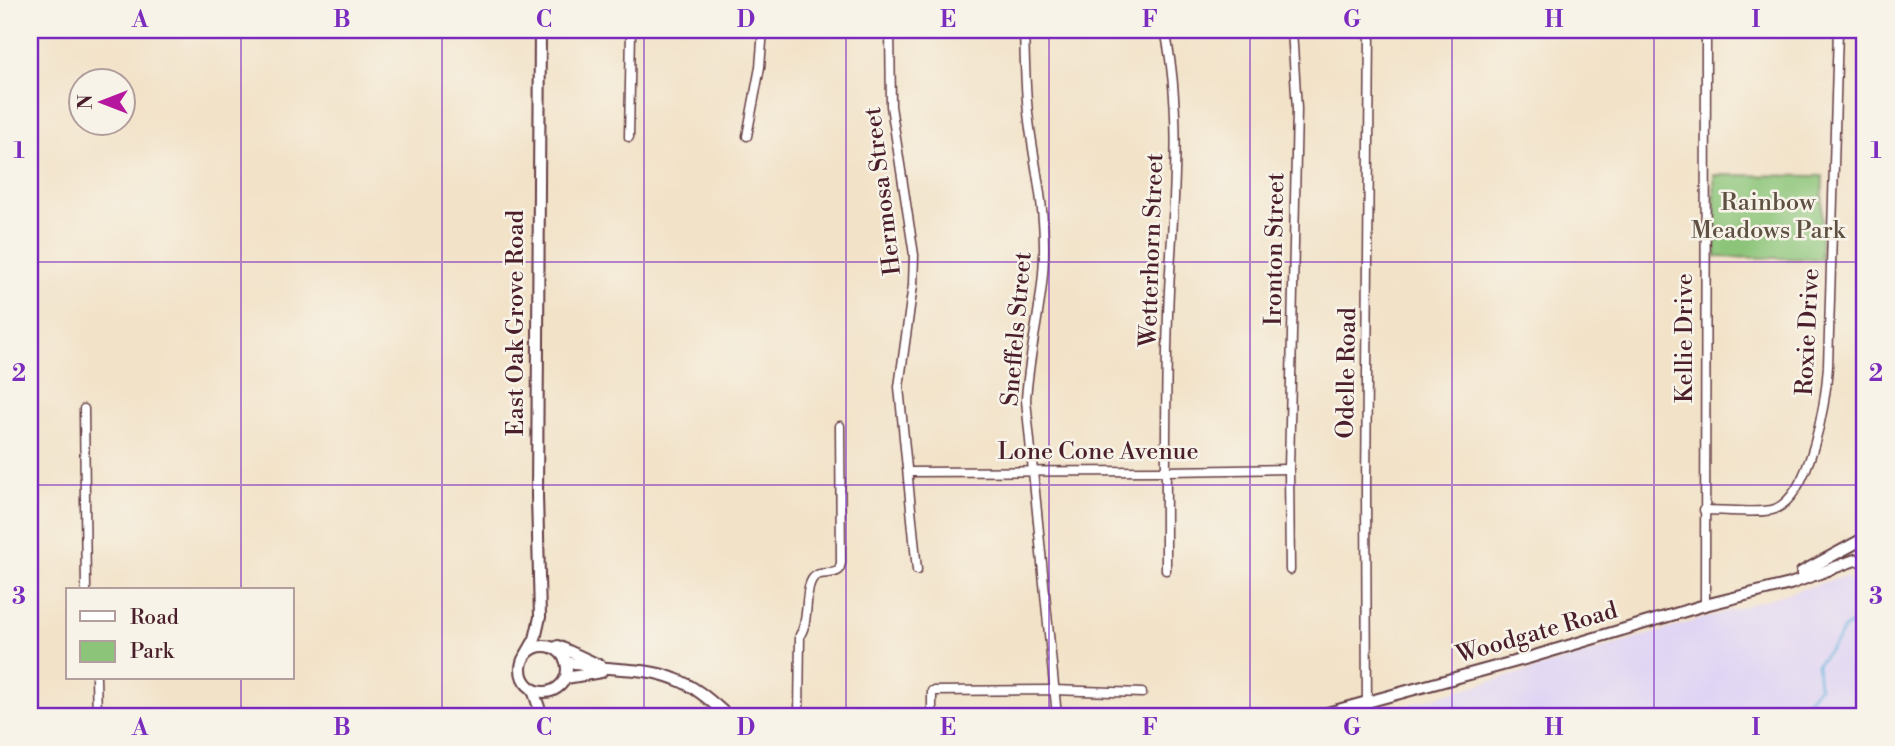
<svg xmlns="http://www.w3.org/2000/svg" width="1895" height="746" viewBox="0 0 1895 746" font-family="'Libre Bodoni',serif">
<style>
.built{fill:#e0d4f4}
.park{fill:#8cc579;stroke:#6b7252;stroke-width:2}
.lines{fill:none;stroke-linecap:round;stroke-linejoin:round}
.stream{stroke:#60b4dc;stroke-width:2.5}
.street-casing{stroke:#633c43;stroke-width:11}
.secondary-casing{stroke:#633c43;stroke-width:14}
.street{stroke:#fff;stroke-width:8}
.secondary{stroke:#fff;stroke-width:10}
.grid{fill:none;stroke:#7b2cbf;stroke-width:2;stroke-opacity:0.55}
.labels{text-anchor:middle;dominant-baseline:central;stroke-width:5;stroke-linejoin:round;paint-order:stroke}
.street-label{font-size:24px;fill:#4a1f2b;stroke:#f7f3e8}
.park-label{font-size:24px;fill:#5e5142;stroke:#f7f3e8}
.neatline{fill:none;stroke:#7b2cbf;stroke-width:2.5}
.grid-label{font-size:23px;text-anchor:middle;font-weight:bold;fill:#7b2cbf}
</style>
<rect width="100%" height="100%" fill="#f7f3e8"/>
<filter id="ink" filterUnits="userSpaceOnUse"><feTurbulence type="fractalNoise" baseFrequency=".0143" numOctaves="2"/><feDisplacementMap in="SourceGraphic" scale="14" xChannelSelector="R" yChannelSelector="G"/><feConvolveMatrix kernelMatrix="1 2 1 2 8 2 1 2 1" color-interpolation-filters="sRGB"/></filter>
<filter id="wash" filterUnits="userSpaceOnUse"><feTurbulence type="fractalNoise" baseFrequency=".00686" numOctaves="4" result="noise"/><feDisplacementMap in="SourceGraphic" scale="28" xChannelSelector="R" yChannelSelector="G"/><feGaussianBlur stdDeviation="1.57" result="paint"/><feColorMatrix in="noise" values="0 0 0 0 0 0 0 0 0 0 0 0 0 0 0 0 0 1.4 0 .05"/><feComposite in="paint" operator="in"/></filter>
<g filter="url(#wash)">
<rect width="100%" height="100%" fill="#f2e2c8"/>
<path class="built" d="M 1845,576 L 1865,598 L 1865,716 L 1379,716 L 1382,712 L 1538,668 Z"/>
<path class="park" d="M 1714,175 L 1823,176 L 1821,259 L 1716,257 Z"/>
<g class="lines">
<path class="stream" d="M 1788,716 L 1807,701 L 1819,687 L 1817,664 L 1837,641 L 1843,630 L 1854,621 L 1865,601"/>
</g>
</g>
<g filter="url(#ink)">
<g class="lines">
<defs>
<g id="street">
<path d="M 890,30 L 891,106 L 914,255 L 913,285 L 899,387 L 917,570"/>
<path d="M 1024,30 C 1025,60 1025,91 1029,121 C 1034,162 1044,203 1044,245 C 1045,297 1029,348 1026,400 L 1057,716"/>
<path d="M 1165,30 C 1185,125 1171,220 1168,315 C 1165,400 1166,485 1166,570"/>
<path d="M 747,136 L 760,67 L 763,30"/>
<path d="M 629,137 L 631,30"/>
<path d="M 84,409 L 86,590"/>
<path d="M 908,472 L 1167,471 L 1289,469"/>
<path d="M 1704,510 C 1720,510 1762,514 1775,509 C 1811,494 1826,401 1828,366 L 1838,30"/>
<path d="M 1290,570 L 1289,469 L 1297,109 L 1292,30"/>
<path d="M 1705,605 L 1706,30"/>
<path d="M 96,678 L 97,716"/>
<path d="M 799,716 L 800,635 C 811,620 802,582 817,575 C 824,572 832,575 839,570 L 841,563 L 840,426"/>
<path d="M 932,716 L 932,691 L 1053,690 L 1142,693"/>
<path d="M 1367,716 L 1366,489 L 1370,30"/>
</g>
<g id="secondary">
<path d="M 1802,572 L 1865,538"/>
<circle cx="544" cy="669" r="23"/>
<path d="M 558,646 L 601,666"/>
<path d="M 527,653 L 535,639 L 540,617 L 537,495 L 540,30"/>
<path d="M 567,662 C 602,672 641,665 675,679 C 695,686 712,702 728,716"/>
<path d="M 566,678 L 601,672"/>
<path d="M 533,690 L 542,716"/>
<path d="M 1316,716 L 1528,658 L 1705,605 L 1790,584 L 1855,560 L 1865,561"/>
</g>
</defs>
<use href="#street" class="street-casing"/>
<use href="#secondary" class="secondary-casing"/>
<use href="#street" class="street"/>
<use href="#secondary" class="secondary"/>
</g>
</g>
<path class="grid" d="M 241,30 L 241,590M 442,30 L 442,716M 644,30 L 644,716M 846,30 L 846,716M 1049,30 L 1049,716M 1250,30 L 1250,716M 1452,30 L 1452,716M 1654,30 L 1654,716M 30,262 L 1865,262M 30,485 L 1865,485M 241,678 L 241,716"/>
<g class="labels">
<g class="street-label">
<text transform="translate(883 191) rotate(-97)">Hermosa Street</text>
<text transform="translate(1275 249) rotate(-89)">Ironton Street</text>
<text transform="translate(1152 250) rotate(-88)">Wetterhorn Street</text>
<text transform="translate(516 323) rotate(-90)">East Oak Grove Road</text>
<text transform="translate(1017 329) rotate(-85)">Sneffels Street</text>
<text transform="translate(1808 332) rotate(-87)">Roxie Drive</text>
<text transform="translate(1685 338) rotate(-90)">Kellie Drive</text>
<text transform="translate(1347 373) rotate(-89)">Odelle Road</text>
<text x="1098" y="452">Lone Cone Avenue</text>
<text transform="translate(1537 633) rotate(-16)">Woodgate Road</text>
</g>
<g class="park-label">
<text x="1768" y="203">Rainbow<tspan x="1768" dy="28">Meadows Park</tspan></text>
</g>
</g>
<rect width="1895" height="746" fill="none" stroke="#f7f3e8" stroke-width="77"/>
<rect x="66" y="588" width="228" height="91" fill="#f7f3e8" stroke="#b29e9c" stroke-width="2"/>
<rect x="80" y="611" width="35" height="10" fill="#ffffff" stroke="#b29e9c" stroke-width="2"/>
<text x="130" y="624" font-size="21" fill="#4a1f2b">Road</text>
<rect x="80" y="641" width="35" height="21" fill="#8cc579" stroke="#b29e9c" stroke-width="2"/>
<text x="130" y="658" font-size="21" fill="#4a1f2b">Park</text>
<g transform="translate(102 102) rotate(270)"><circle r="33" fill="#f7f3e8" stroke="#b29e9c" stroke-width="2"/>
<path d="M0-5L12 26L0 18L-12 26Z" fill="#b5179e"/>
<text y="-10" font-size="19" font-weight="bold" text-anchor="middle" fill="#4a1f2b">N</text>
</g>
<rect x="38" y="38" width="1818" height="670" class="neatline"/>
<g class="grid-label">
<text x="140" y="27">A</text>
<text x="342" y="27">B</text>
<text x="544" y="27">C</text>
<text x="746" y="27">D</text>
<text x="948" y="27">E</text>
<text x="1150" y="27">F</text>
<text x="1352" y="27">G</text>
<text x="1554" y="27">H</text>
<text x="1756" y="27">I</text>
<text x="19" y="158">1</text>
<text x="1876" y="158">1</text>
<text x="19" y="381">2</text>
<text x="1876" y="381">2</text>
<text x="19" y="604">3</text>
<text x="1876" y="604">3</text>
<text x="140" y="735">A</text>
<text x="342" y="735">B</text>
<text x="544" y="735">C</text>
<text x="746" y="735">D</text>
<text x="948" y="735">E</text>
<text x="1150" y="735">F</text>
<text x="1352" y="735">G</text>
<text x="1554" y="735">H</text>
<text x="1756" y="735">I</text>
</g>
</svg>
